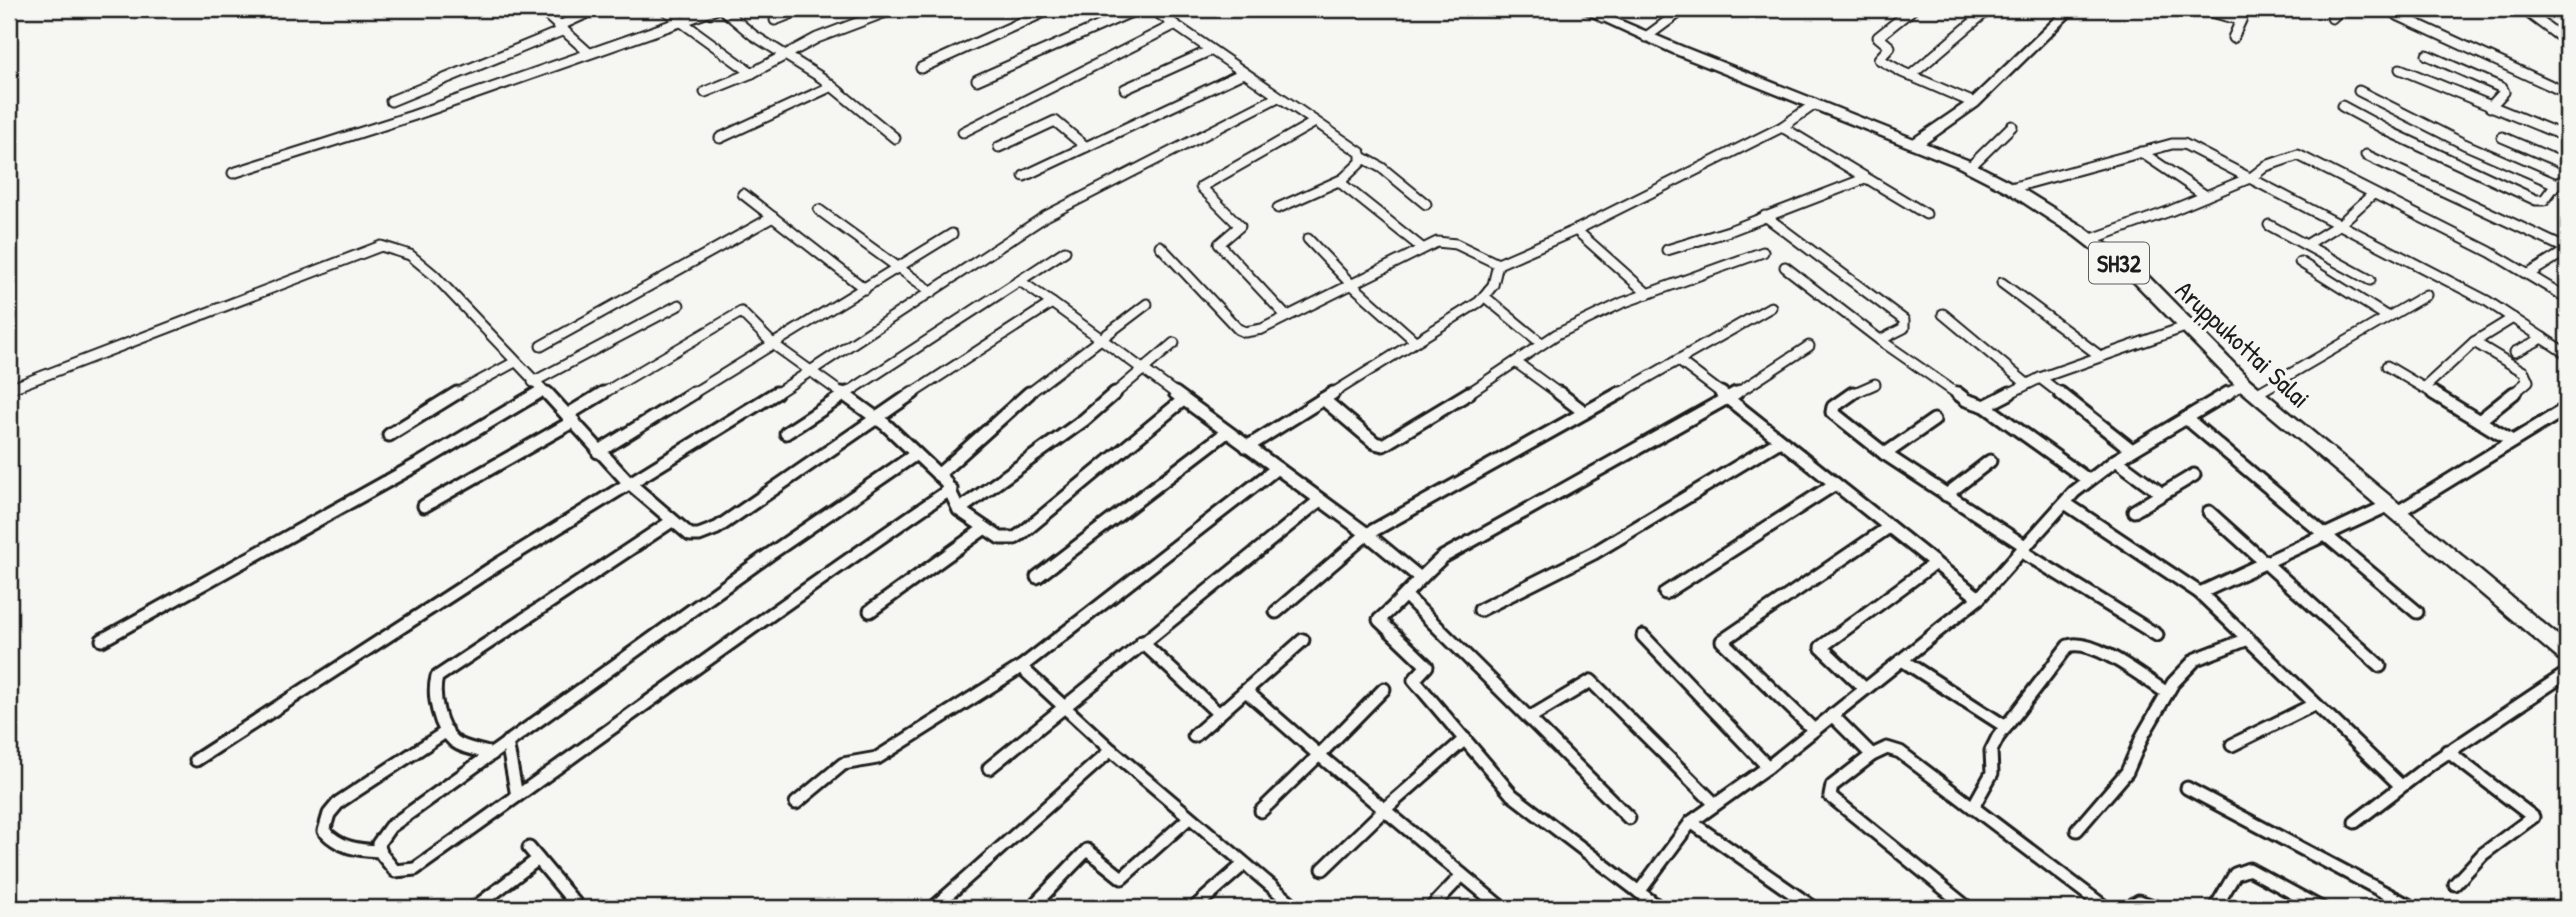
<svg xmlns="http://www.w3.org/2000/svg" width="2576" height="917" viewBox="0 0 2576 917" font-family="'Patrick Hand',sans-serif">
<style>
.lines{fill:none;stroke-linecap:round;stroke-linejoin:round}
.street-far1-casing{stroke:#1c1c1c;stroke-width:13}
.street-casing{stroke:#1c1c1c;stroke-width:17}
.secondary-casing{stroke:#1c1c1c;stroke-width:5}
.primary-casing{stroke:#1c1c1c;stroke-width:5}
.street-far1{stroke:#f6f6f2;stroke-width:9}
.street{stroke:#f6f6f2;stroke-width:11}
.secondary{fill:#f6f6f2;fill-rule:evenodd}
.primary{fill:#f6f6f2;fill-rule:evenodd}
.labels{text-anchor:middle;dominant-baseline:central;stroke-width:7;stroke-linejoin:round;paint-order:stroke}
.shield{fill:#f6f6f2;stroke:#5d5d5c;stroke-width:2}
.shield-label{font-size:24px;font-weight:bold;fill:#1c1c1c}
.street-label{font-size:26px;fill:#1c1c1c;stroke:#f6f6f2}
</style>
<rect width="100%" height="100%" fill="#f6f6f2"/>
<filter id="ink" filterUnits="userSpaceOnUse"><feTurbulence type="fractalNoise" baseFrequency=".0143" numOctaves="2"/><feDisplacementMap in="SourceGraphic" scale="14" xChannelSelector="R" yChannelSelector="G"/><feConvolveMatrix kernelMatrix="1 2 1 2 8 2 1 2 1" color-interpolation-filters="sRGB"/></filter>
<g filter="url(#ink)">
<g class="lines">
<defs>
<g id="street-far1">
<path d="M 540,9 L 589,53"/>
<path d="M 664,9 L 752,73"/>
<path d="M 722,9 L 753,35 L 822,78 L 895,138"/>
<path d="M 1152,9 L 1361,153 L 1361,162 L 1343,179 L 1342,184 L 1422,248"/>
<path d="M 1913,9 L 1878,37 L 1890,47 L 1879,59 L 1902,72 L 1974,103"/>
<path d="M 2201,9 L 2240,20"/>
<path d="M 2397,9 L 2397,15 L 2567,93"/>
<path d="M 2523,9 L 2567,42"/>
<path d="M 1602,17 L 1613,9"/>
<path d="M 2332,18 L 2341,9"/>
<path d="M 775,20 L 803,9"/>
<path d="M 559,26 L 596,9"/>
<path d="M 1646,37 L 1684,9"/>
<path d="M 2233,38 L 2246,9"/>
<path d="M 2427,55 L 2502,88 L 2504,92 L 2490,107"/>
<path d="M 921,68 L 1051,9"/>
<path d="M 2400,69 L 2567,137"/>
<path d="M 1910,76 L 1989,9"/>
<path d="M 977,80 L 1138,9"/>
<path d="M 1125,89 L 1209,51"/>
<path d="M 2359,91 L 2464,144 L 2556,184"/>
<path d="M 705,92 L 752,73 L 817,38 L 894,9"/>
<path d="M 391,101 L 564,30"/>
<path d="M 2342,106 L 2392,133 L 2536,200 L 2544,200 L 2556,184 L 2567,178"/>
<path d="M 1782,127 L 1926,214"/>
<path d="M 963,132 L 1174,25"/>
<path d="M 2502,137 L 2567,165"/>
<path d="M 720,138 L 830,87"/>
<path d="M 999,147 L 1055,121 L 1086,147"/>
<path d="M 2141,152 L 2206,196"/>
<path d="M 2366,155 L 2567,249"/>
<path d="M 1362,157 L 1382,168 L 1426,204"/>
<path d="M 1970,167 L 2012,126"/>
<path d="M 233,173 L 412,116 L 717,9"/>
<path d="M 1024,176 L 1243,73"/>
<path d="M 2011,188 L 2172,144 L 2184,144 L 2487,301 L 2567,354"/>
<path d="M 743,194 L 865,289"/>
<path d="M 1278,208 L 1343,179"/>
<path d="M 819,210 L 932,292"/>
<path d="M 1765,216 L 1904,320 L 1904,328 L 1880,340"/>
<path d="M 2269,225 L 2370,280"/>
<path d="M 1576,230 L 1648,294"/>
<path d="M 1308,239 L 1350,283 L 1415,341"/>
<path d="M 2089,240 L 2170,211 L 2252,177 L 2266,166 L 2298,155 L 2490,252 L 2567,298"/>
<path d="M 2306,245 L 2340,224 L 2373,194"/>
<path d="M 1160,246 L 1238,329 L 1245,332 L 1262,329 L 1437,242 L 1456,244 L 1498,264"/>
<path d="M 1667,250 L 1729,231 L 1864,179"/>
<path d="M 2300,262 L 2388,317"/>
<path d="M 1785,267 L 1880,340 L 1959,395"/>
<path d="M 2529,274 L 2567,250"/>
<path d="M 1020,281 L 1052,303"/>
<path d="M 2002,283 L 2100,356"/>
<path d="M 1485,297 L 1541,343"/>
<path d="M 1943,314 L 2027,384"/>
<path d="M 1286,316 L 1219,244 L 1240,226 L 1201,187 L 1315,122"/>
<path d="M 2474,342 L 2513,318"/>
<path d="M 541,346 L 773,217"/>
<path d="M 2515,352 L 2543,338"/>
<path d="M 1679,361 L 1724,395"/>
<path d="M 1517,363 L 1561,395"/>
<path d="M 2387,366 L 2436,395"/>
<path d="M 2040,378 L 2062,395"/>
<path d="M 533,382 L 679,305"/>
<path d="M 2424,388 L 2474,342 L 2524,372 L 2528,381 L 2512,395"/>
<path d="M 9,389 L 381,246 L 410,255 L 434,275 L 548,395"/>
<path d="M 2256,394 L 2426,295"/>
<path d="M 454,395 L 515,362"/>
<path d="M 535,395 L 542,391"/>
<path d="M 600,395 L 741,312 L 773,344 L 844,395"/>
<path d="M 690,395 L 952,234"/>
<path d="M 774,395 L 1046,216 L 1278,97"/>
<path d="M 844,395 L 1065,251"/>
<path d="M 910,395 L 1052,303 L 1178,395"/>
<path d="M 1027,395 L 1147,304"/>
<path d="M 1113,395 L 1174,343"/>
<path d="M 1330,395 L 1479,302 L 1493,285 L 1498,264 L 1576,230 L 1782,127 L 1815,104"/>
<path d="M 1466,395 L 1557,334 L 1622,303 L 1763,252"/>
<path d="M 1617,395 L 1771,307"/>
<path d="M 1734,395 L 1809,346"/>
<path d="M 1850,395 L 1875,384"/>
<path d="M 2006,395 L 2040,378 L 2185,327"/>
<path d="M 2225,395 L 2244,384"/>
</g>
<g id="street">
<path d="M 547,393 L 567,415 L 603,393"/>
<path d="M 842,393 L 886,425 L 945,481 L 959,510 L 1000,538 L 1015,538 L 1021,534 L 1183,400"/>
<path d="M 1175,393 L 1367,534 L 1419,577"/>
<path d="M 1559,393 L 1584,412"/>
<path d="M 1721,393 L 1979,598"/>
<path d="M 1853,393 L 1833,407 L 1832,412 L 1885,454 L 2025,546"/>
<path d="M 1957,393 L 1966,400 L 1985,406 L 2010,393"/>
<path d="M 2060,393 L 2132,450"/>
<path d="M 2433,393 L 2512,441"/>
<path d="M 1323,399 L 1375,443 L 1383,445 L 1469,393"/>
<path d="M 1985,406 L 2088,480"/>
<path d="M 567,415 L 628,482 L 690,535 L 699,535 L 717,528 L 913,393"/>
<path d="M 2186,418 L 2417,612"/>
<path d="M 2479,421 L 2514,393"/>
<path d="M 786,433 L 847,393"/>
<path d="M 389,435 L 457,393"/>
<path d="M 1247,447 L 1333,393"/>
<path d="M 598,452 L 693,393"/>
<path d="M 916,454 L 770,554 L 390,827 L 378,844 L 382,855 L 395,871 L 415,869 C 594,742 770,612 951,489"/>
<path d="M 1885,454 L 1934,420"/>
<path d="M 2116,460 L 2162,494"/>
<path d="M 1277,468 L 1021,667 L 1111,750 L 1297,908"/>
<path d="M 938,475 L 1029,393"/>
<path d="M 1946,495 L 1990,461"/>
<path d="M 2065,503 L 2200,593"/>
<path d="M 424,506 L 574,421"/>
<path d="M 2387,506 L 2200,593 L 2400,785"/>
<path d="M 959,510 L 1084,420 L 1115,393"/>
<path d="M 2134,511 L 2194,475"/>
<path d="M 2209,512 L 2380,666"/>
<path d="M 2396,513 L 2567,408"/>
<path d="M 2021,551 L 2157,635"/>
<path d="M 1037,577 L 1227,432"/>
<path d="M 1665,593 L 1835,484"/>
<path d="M 1406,596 L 1529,718 L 1591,681 L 1715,804"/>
<path d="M 1480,610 L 1594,553 L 1780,441"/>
<path d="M 870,611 L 985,528"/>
<path d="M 1276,612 L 1367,534 L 1620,393"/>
<path d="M 1643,636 L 1768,767"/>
<path d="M 102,640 L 422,462 L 538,393"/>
<path d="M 1142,642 L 1219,714 L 1303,640"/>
<path d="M 1902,660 L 2006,727"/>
<path d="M 1384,689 L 1319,755 L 1502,908"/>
<path d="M 1865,689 L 1821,647 L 1935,563"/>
<path d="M 1246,691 L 1319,755 L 1261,811"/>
<path d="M 1832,715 L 1872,755 L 1887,748 L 1900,752 L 2106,908"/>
<path d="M 1529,718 L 1629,818"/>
<path d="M 1814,730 L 1722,641 L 1889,527"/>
<path d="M 1194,736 L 1219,714"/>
<path d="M 507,742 L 517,796"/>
<path d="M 2232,745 L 2315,704"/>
<path d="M 2447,751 L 2533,817 L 2483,854 L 2455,884"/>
<path d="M 492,754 C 480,750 464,749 454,741 C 439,728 432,695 437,677 L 672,521"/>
<path d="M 1872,755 L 1832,786 L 1830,796 L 1968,908"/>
<path d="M 196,760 L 497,565 L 776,393"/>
<path d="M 989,768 L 1320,500"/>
<path d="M 2187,788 L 2414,908"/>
<path d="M 796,803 L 843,764 L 877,758 L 1021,667"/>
<path d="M 1973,807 L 1992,773 L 1991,751 L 1998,737 L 2068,646 C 2093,637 2145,679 2167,693"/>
<path d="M 1691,822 L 1814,908"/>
<path d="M 2355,822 L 2432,763 L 2567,673"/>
<path d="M 2077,830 L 2127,772 L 2143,735 L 2173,683 L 2196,659 L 2248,639"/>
<path d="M 529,848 L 579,908"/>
<path d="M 379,851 C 357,850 340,848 324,831 L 329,814 L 339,802 L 447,731"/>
<path d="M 1323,869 L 1384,810 L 1465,739"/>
<path d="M 1639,892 L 1691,822 L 1768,767 L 1979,598 L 2074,492 L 2116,460 L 2228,393"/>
<path d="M 474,908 L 538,859"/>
<path d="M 933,908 L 1111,750"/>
<path d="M 1031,908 L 1087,850 L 1122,878 L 1189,818"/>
<path d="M 1194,908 L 1244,864"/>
<path d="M 1431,908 L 1462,875"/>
<path d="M 1660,908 L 1512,795 L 1414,680 L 1427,666 L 1379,620 C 1402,600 1420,577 1443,557 L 1736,393"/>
<path d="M 2128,908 L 2139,901 L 2158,908"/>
<path d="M 2215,908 L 2235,874 L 2249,869 L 2321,908"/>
</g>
<path id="secondary" d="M 2065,9 L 2077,9 L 1978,106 L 1920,147 L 1910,147 L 1910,141 L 1970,100 Z"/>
<path id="primary" d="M 1577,9 L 1593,9 L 1683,47 L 1967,160 L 2016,185 L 2085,228 L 2146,274 L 2250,380 L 2567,643 L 2567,662 L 2560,660 L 2238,388 L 2134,282 L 2075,236 L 2006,191 L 1957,166 L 1673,53 Z"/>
</defs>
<use href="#street-far1" class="street-far1-casing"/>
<use href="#street" class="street-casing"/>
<use href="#secondary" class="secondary-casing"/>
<use href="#primary" class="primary-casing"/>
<use href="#street-far1" class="street-far1"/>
<use href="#street" class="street"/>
<use href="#secondary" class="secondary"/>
<use href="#primary" class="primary"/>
</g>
</g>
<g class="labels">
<rect class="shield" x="2089" y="242.5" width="60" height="41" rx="5"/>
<g class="shield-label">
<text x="2119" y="263">SH32</text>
</g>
<g class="street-label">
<text transform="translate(2243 344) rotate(43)">Aruppukottai Salai</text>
</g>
</g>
<rect width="2576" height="917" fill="none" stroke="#f6f6f2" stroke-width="35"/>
<rect x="18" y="18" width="2541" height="882" fill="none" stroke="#1c1c1c" stroke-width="2.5" filter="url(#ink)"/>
</svg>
